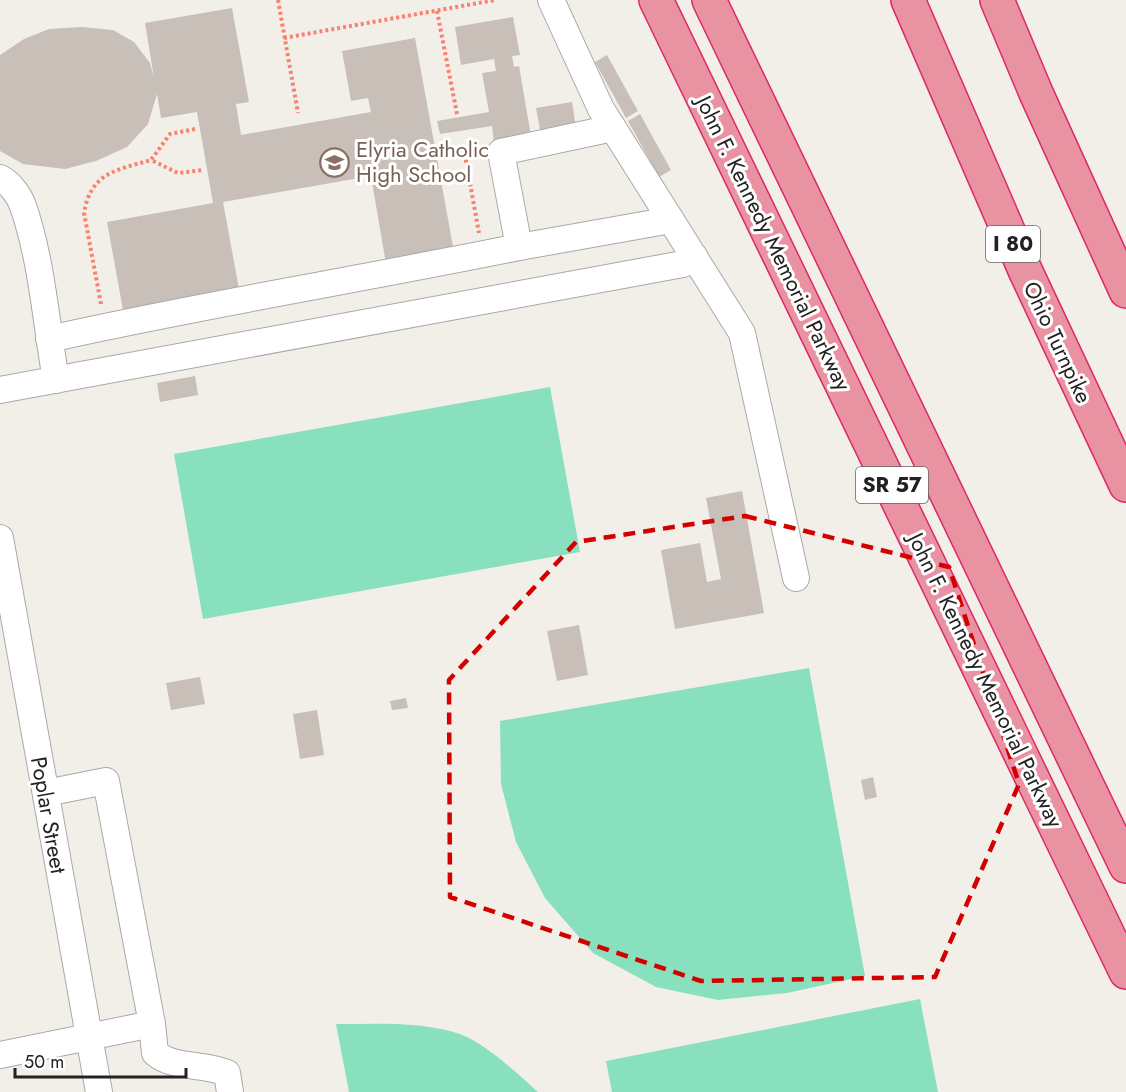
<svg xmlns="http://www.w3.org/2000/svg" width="1126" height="1092" viewBox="0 0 1126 1092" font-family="Jost,sans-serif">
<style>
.pitch{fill:#88e0be}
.building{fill:#c7bfb8}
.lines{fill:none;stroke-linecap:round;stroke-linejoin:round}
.minor-casing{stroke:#a9a9a9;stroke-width:28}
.highway-casing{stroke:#dc2a67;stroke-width:36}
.path{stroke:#fa8072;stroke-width:4;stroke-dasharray:3 3;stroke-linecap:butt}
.minor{stroke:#fff;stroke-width:26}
.highway{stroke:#e892a2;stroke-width:33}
.marked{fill:none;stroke:#d40000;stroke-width:4.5;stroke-dasharray:12 8;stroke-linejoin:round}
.labels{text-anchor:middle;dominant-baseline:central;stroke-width:6;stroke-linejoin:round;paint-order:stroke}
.shield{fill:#fff;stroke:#646464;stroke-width:1.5}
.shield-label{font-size:21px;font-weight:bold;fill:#222}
.education-label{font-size:22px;fill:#785e54;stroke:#fff;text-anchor:start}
.street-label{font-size:22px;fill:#222;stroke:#fff}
</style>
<rect width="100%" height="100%" fill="#f2efe9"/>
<g class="pitch">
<path d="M 550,387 L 580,552 L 203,619 L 174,454 Z"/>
<path d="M 809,668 L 865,976 L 787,993 L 718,1000 L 656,987 L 593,953 L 545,898 L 516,842 L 501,784 L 500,721 Z"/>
<path d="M 920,999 L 938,1092 L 612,1092 L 606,1061 Z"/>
<path d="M 336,1024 C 377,1024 421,1021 460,1034 C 485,1043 518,1074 538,1092 L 349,1092 Z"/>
</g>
<g class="building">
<path d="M 232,8 L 249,102 L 236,104 L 241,135 L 371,112 L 368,98 L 351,101 L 342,51 L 415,38 L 454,252 L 386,264 L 371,176 L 223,202 L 239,289 L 123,310 L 107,222 L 213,203 L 197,112 L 161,118 L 157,94 L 148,124 L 127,147 L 96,161 L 65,169 L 23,164 L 0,151 L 0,55 L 24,39 L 49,29 L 82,27 L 113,30 L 134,42 L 150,63 L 154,78 L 145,23 Z"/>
<path d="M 513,17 L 520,55 L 512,56 L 514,67 L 519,66 L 531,136 L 494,143 L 492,126 L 440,134 L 437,121 L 489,112 L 482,73 L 496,71 L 494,59 L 461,65 L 455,27 Z"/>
<path d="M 607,55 L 638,111 L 626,118 L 595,62 Z"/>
<path d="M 572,102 L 576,128 L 541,135 L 536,108 Z"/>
<path d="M 640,114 L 671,170 L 659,177 L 628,121 Z"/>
<path d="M 195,376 L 198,395 L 160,402 L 157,383 Z"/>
<path d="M 742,491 L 764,613 L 675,629 L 661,550 L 700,543 L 707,582 L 721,579 L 706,498 Z"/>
<path d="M 579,625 L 588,675 L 557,681 L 547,631 Z"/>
<path d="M 200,677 L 205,704 L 171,710 L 166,683 Z"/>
<path d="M 406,698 L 408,708 L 392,710 L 390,701 Z"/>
<path d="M 317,710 L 324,755 L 300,759 L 293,714 Z"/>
<path d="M 873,777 L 877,797 L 865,800 L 861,780 Z"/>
</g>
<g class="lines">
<defs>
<g id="minor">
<path d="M 551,0 L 601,109 L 742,333 L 796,578"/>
<path d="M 613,128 L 501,152 L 519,247 L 671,220"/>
<path d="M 0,178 C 10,183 19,195 23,206 C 42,261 46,323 56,380"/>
<path d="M 49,339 C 205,304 363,279 519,247"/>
<path d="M 0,390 L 683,264 L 694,256"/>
<path d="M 0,538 L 99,1092"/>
<path d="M 152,1024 L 155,1053 C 174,1069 204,1063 227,1073 L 230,1092"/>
<path d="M 0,1055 L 152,1024 L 106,781 L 46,793"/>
</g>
<g id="highway">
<path d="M 656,0 L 1126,972"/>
<path d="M 709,0 L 1126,866"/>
<path d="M 908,0 L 1025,270 L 1126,485"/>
<path d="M 997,0 L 1036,93 L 1126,291"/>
</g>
</defs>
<use href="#minor" class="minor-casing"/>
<use href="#highway" class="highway-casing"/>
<g class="path">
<path d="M 278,0 L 298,113"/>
<path d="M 437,11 L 457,114"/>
<path d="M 284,38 L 495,0"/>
<path d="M 195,129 L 170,134 L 151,160 L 178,173 L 203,170"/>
<path d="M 478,148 L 464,150 L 479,233"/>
<path d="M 101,304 L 84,213 C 91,172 117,170 151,160"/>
</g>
<use href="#minor" class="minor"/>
<use href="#highway" class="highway"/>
</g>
<path class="marked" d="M 745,516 L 949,567 L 1019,784 L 935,977 L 701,981 L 450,897 L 449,680 L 576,542 Z"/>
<defs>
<symbol id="school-ring" viewBox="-11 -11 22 22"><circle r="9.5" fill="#fff" stroke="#8d6e63" stroke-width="1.5"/><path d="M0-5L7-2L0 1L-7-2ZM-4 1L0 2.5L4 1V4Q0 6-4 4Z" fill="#8d6e63"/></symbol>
</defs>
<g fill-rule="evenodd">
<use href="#school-ring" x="318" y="146" width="33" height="33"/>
</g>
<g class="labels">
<g class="shield">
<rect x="986" y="226" width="54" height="36" rx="4.5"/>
<rect x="856" y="467" width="72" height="36" rx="4.5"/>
</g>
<g class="shield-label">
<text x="1013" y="244">I 80</text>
<text x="892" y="485">SR 57</text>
</g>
<g class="education-label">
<text x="356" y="149">Elyria Catholic<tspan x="356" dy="25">High School</tspan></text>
</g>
<g class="street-label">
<text transform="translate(774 243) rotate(64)">John F. Kennedy Memorial Parkway</text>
<text transform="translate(1058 342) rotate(65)">Ohio Turnpike</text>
<text transform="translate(986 680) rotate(64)">John F. Kennedy Memorial Parkway</text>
<text transform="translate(49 815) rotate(80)">Poplar Street</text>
</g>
</g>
<path d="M15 1068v9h171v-9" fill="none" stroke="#222222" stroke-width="3"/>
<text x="24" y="1068" font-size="18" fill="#222222" stroke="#ffffff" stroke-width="4.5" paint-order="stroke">50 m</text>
</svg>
